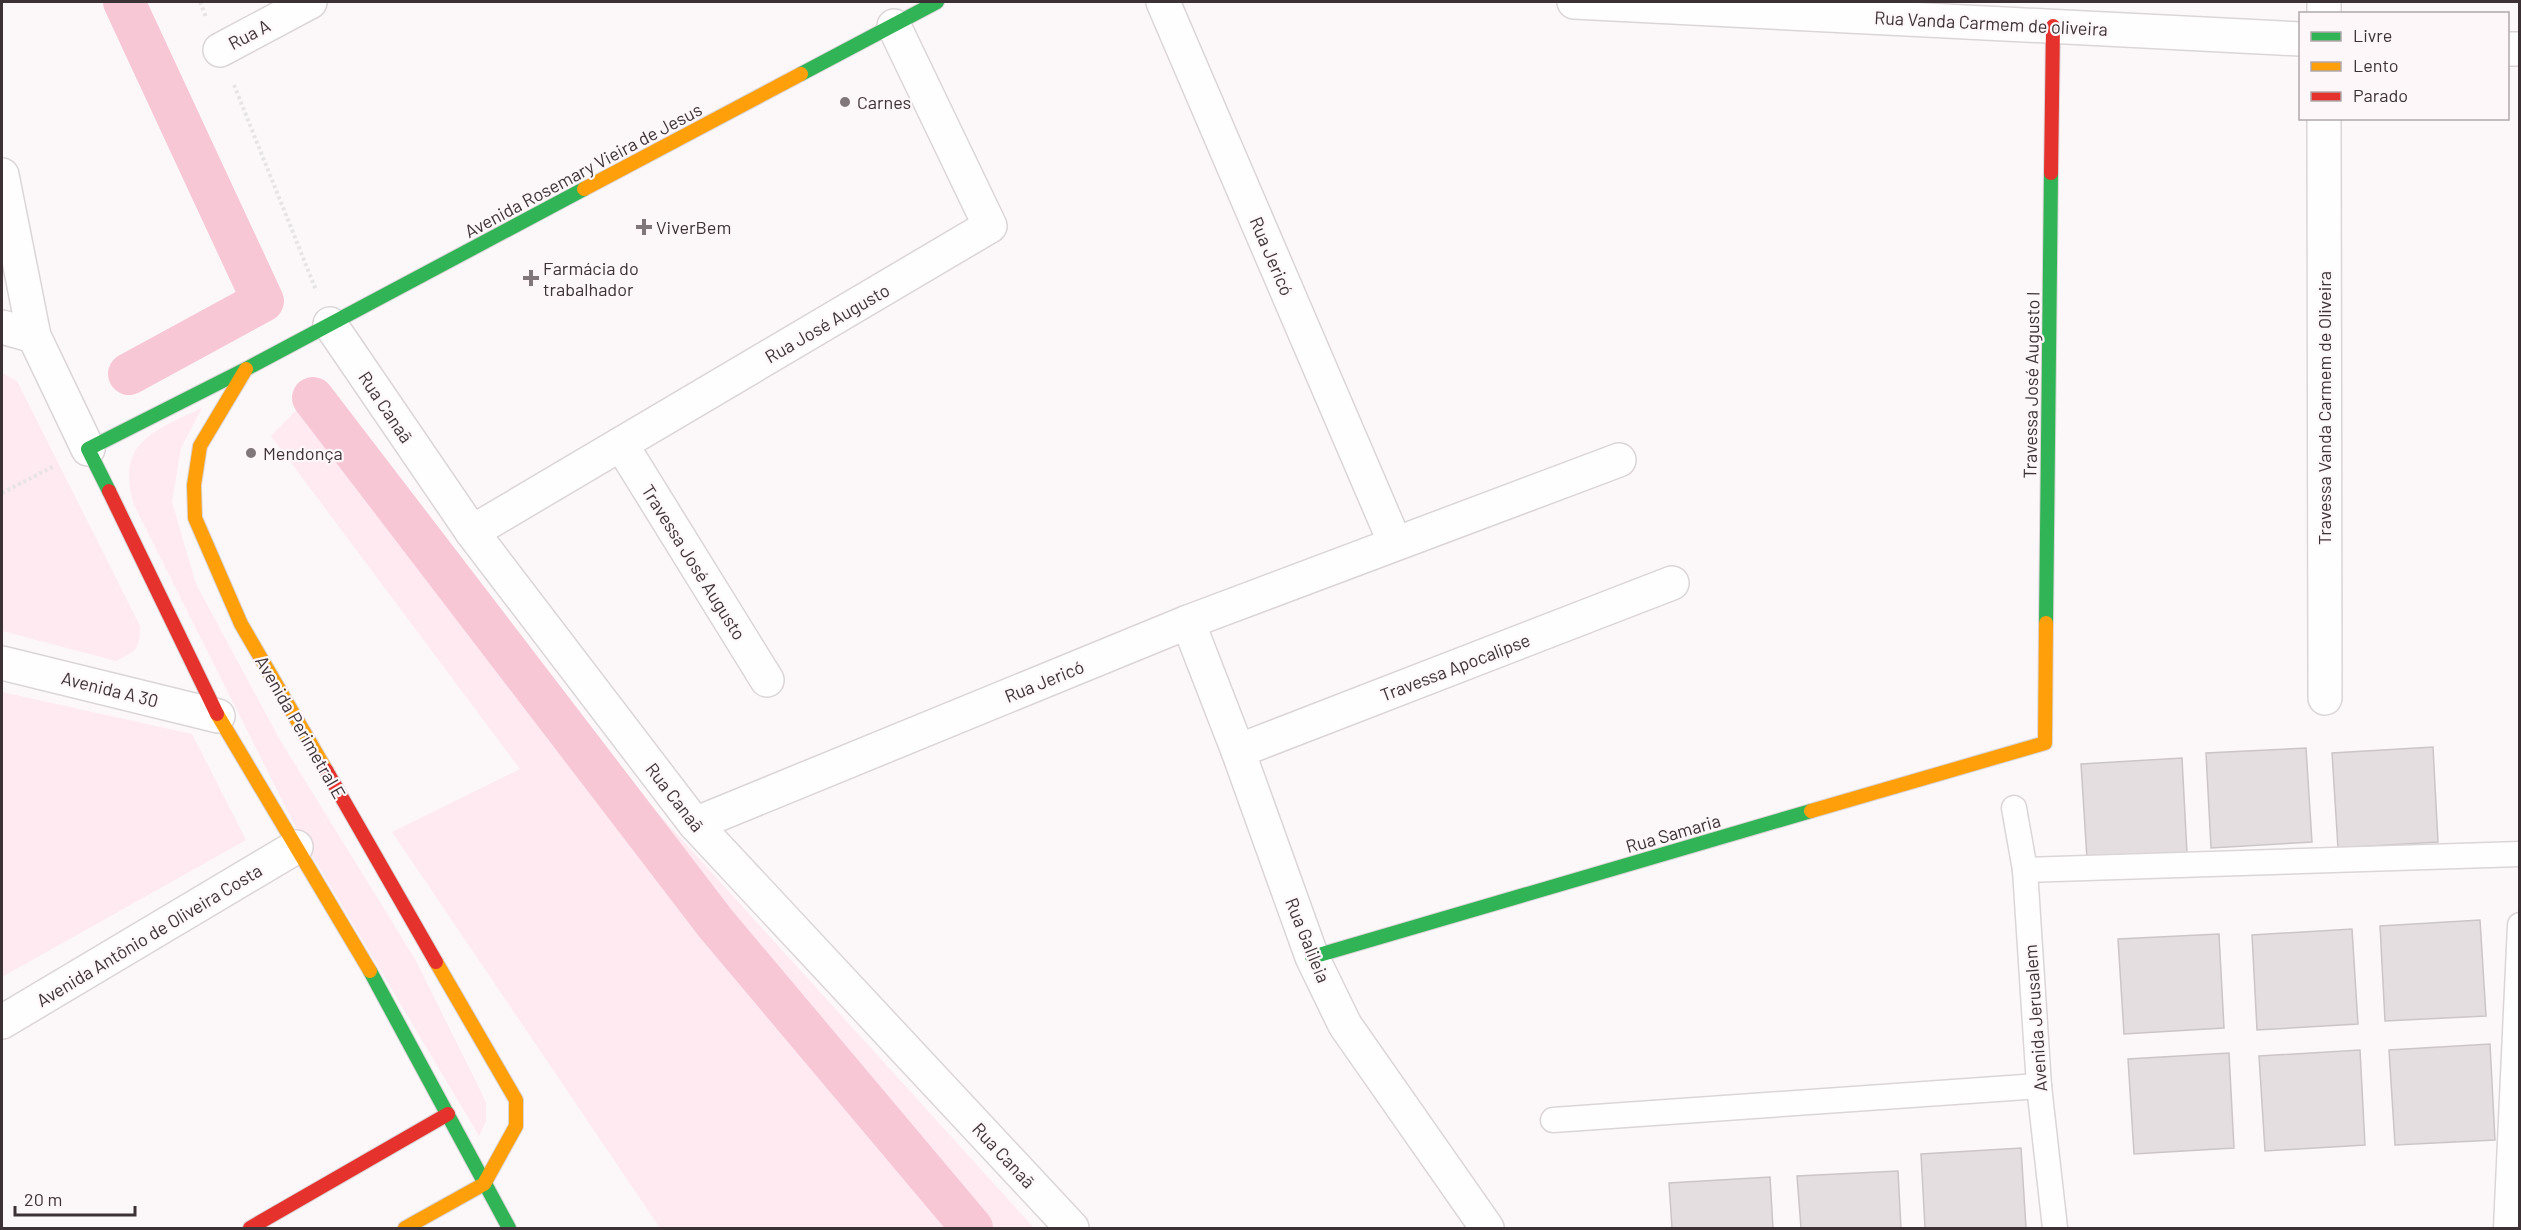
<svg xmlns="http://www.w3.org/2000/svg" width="2521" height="1230" viewBox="0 0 2521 1230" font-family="Barlow,sans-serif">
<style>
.green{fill:#feeaf0}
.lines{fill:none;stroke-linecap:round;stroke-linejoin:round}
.canal{stroke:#f7c7d6;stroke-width:42}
.building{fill:#e4dee0;stroke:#ccc5c7;stroke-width:1.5}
.lane-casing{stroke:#dbd5d7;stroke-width:27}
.street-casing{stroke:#dbd5d7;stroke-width:36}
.fast-casing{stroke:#dbd5d7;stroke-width:16}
.slow-casing{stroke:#dbd5d7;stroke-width:16}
.jam-casing{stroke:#dbd5d7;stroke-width:16}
.path{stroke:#e6e4e5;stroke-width:4;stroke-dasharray:3 3;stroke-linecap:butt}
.lane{stroke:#fffefe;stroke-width:24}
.street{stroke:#fffefe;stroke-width:33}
.fast{stroke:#30b455;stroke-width:14}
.slow{stroke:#ff9f0a;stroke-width:14}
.jam{stroke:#e5322d;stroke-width:14}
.poi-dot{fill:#7f777a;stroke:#fdf7f9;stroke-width:2}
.labels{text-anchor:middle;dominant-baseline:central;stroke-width:4.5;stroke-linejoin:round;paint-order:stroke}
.street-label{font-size:18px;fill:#3c3235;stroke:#fdf7f9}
.poi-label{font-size:18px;fill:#3c3235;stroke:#fdf7f9;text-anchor:start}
</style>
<rect width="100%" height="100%" fill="#fcf8fa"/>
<g class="green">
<path d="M 2,373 L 17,381 L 140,626 C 140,650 136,651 116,661 L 2,631 Z"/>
<path d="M 324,382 L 384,465 L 627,779 L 1034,1228 L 660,1228 L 392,832 L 520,769 L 271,436 Z"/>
<path d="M 202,408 L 181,448 L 172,502 L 196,584 L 280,740 L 415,959 L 486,1102 L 486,1122 L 479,1136 L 297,830 L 134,505 C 115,443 153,431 202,408 Z"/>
<path d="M 2,692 L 192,734 L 246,840 L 2,977 Z"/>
</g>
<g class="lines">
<g class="canal">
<path d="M 124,2 L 263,301 L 129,374"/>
<path d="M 313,398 L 716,924 L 972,1228"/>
</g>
</g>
<g class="building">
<path d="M 2433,747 L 2438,842 L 2338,848 L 2332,753 Z"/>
<path d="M 2306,748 L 2312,842 L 2211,848 L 2206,753 Z"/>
<path d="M 2182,758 L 2187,853 L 2087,859 L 2081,764 Z"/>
<path d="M 2480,920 L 2486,1016 L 2385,1021 L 2380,926 Z"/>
<path d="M 2352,929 L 2358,1024 L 2257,1030 L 2252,935 Z"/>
<path d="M 2219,934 L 2224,1028 L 2124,1034 L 2118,939 Z"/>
<path d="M 2490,1044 L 2495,1140 L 2395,1145 L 2389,1050 Z"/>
<path d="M 2360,1050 L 2365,1145 L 2265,1151 L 2259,1056 Z"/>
<path d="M 2229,1053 L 2234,1148 L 2134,1154 L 2128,1059 Z"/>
<path d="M 2021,1148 L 2026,1228 L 1925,1228 L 1921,1154 Z"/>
<path d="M 1898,1171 L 1901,1228 L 1801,1228 L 1797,1176 Z"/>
<path d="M 1770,1177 L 1773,1228 L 1672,1228 L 1669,1183 Z"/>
</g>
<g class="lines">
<defs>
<g id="lane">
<path d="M 2014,808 L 2025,870 L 2039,1086 L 2055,1228"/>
<path d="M 2025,870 L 2520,854"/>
<path d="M 1553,1120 L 2039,1086"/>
<path d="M 2506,1228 L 2520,925"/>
</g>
<g id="street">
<path d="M 1163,2 L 1395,543"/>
<path d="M 1574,2 L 2300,39"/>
<path d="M 2324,14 L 2324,2"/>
<path d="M 2508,49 L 2520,49"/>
<path d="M 220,50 L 310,2"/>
<path d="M 2324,118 L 2325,698"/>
<path d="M 2,175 L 34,336 L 88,449"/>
<path d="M 330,324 L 472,532 L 695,824 L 1072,1228"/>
<path d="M 2,327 L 34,336"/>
<path d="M 621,444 L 767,680"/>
<path d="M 472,532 L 990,226 L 894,26"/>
<path d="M 1188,622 L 1238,751 L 1312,957 L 1345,1025 L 1487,1228"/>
<path d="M 2,663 L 218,716"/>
<path d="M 1238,751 L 1672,583"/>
<path d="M 695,824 L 1188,622 L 1619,460"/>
<path d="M 2,1022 L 296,847"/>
</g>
<g id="fast">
<path d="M 801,74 L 937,2"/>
<path d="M 109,491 L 88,449 L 246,369 L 584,189"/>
<path d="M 2046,623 L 2051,173"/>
<path d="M 1312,957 L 1811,811"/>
<path d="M 370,971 L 509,1228"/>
</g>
<g id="slow">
<path d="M 584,189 L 801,74"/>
<path d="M 246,369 L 200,446 L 194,485 L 195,518 L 241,624 L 326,770"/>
<path d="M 217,714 L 370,971"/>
<path d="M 1811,811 L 2045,743 L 2046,623"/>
<path d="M 405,1228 L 484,1184 L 516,1126 L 516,1100 L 436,962"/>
</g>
<g id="jam">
<path d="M 2051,173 L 2053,26"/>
<path d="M 109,491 L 217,714"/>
<path d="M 326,770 L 436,962"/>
<path d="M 250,1228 L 448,1114"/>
</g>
</defs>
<use href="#lane" class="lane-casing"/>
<use href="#street" class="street-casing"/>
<use href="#fast" class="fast-casing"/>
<use href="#slow" class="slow-casing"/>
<use href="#jam" class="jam-casing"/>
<g class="path">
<path d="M 200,2 L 206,17"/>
<path d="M 234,85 L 316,290"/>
<path d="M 2,493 L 54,466"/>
</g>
<use href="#lane" class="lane"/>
<use href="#street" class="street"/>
<use href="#fast" class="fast"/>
<use href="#slow" class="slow"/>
<use href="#jam" class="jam"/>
</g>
<g class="poi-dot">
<circle cx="845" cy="102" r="6"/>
<path d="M641 218h6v6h6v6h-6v6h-6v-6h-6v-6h6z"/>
<path d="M528 269h6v6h6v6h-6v6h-6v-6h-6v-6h6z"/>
<circle cx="251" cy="453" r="6"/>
</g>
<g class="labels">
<g class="street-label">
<text transform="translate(1991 23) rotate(3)">Rua Vanda Carmem de oliveira</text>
<text transform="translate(249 34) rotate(-28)">Rua A</text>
<text transform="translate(583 170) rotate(-28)">Avenida Rosemary Vieira de Jesus</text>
<text transform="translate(1272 256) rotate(67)">Rua Jericó</text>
<text transform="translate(827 323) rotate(-30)">Rua José Augusto</text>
<text transform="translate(2031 385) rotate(-89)">Travessa José Augusto I</text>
<text transform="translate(386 407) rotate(56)">Rua Canaã</text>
<text transform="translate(2324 408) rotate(-90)">Travessa Vanda Carmem de Oliveira</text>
<text transform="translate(694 562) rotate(58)">Travessa José Augusto</text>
<text transform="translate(1455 667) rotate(-21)">Travessa Apocalipse</text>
<text transform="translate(1044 681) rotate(-22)">Rua Jericó</text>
<text transform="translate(110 689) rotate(14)">Avenida A 30</text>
<text transform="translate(301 727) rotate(60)">Avenida Perimetral E</text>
<text transform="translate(675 797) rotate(52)">Rua Canaã</text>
<text transform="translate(1673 833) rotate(-16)">Rua Samaria</text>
<text transform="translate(149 935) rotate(-31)">Avenida Antônio de Oliveira Costa</text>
<text transform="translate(1308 940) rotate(68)">Rua Galileia</text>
<text transform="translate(2035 1018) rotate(-94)">Avenida Jerusalem</text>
<text transform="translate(1004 1155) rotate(47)">Rua Canaã</text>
</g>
<g class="poi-label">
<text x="857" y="102">Carnes</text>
<text x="656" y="227">ViverBem</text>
<text x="543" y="268">Farmácia do<tspan x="543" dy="21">trabalhador</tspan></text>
<text x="263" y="453">Mendonça</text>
</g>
</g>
<rect width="2521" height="1230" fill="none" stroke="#3c3235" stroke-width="6"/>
<rect x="2299" y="12" width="210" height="108" fill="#fdf7f9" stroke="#b0a8ab" stroke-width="1.5"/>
<rect x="2311" y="32" width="30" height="9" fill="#30b455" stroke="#b0a8ab" stroke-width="1.5"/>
<text x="2353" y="42" font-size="18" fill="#3c3235">Livre</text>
<rect x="2311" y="62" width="30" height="9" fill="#ff9f0a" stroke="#b0a8ab" stroke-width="1.5"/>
<text x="2353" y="72" font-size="18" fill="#3c3235">Lento</text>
<rect x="2311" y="92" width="30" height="9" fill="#e5322d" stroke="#b0a8ab" stroke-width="1.5"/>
<text x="2353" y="102" font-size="18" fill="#3c3235">Parado</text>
<path d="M15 1206v9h120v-9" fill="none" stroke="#3c3235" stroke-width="3"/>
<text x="24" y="1206" font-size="18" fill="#3c3235" stroke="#fdf7f9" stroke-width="4.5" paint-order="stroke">20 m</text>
</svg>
